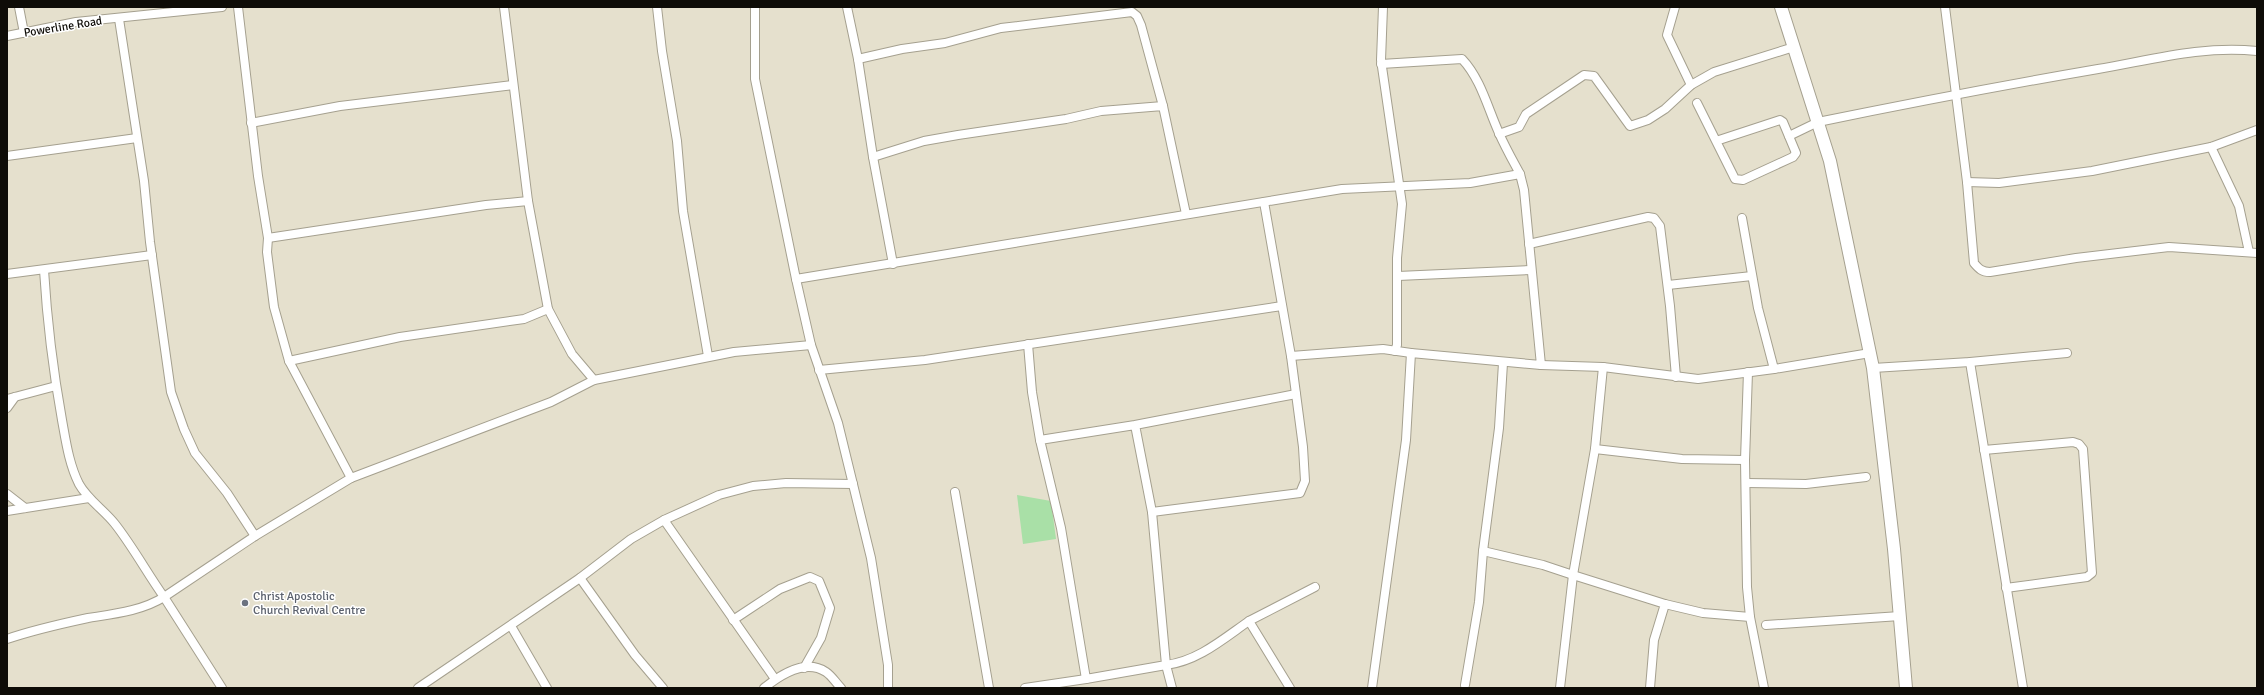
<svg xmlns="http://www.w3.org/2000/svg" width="2264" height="695" viewBox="0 0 2264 695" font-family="Signika,sans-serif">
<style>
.green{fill:#a9e0a7}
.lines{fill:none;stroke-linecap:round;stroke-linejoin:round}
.minor-casing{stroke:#a5a08f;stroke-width:10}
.secondary-casing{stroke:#a5a08f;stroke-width:14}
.minor{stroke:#fff;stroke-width:8}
.secondary{stroke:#fff;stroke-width:12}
.worship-dot{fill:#6b7280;stroke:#fff;stroke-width:1.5}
.labels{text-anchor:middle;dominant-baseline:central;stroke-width:3;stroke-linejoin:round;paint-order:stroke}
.street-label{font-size:12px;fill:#0e0c07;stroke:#fff}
.worship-label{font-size:12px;fill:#5b616d;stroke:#fff;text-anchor:start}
</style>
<rect width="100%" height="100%" fill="#e5e0cd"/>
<path class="green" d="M 1017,495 L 1051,501 L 1056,539 L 1023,544 Z"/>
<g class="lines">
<defs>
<g id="minor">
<path d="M 19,7 L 24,33"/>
<path d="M 504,7 L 528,201 L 548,309 L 572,354 L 594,380"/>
<path d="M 657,7 L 662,51 L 677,141 L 683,211 L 708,356"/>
<path d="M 755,7 L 755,79 L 796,279 L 811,345 L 838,423 L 871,558 L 888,665 L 888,688"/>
<path d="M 847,7 L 858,59 L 873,157 L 893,264"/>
<path d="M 1383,7 L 1381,60 L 1402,204 L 1397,258 L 1397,345 L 1395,351"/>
<path d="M 1675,7 L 1667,35 L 1691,85"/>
<path d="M 1945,7 L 1967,182 L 1974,263 C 1979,269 1982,272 1990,272 L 2076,258 L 2169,247 L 2257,253"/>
<path d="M 119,19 L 144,181 L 150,242 L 171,392 L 184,429 L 195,453 L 227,493 L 255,536 L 351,478 L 289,361 L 274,307 L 267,252 L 268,238 L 258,176 L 238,7"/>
<path d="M 7,36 L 76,22 L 222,7"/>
<path d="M 858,59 L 902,49 L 945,43 L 1001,28 L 1132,12 L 1137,16 L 1141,25 L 1163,106"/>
<path d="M 1381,64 L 1462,59 C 1481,79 1488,109 1499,133 C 1505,147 1513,161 1520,174"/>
<path d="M 1697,103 L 1735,179 L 1743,180 L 1793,157 L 1796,153 L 1783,122 L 1780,120 L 1716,141"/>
<path d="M 251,123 L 340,106 L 513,85"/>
<path d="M 1499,134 L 1519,127 L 1526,114 L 1584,75 L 1594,76 L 1630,126 L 1648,120 L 1665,109 L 1691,85 L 1714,72 L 1794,47"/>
<path d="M 1789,136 L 1818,122 C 1911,103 2005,85 2098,69 C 2151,60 2203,45 2257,51"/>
<path d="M 2211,147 L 2239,206 L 2249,252"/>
<path d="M 7,156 L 137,138"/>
<path d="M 873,157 L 924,141 L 958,135 L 1066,119 L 1101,111 L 1163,106 L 1186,214"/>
<path d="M 1967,182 L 1999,183 L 2092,171 L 2211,147 L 2257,130"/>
<path d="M 1742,218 L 1758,308 L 1774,369"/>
<path d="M 268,238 L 486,205 L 528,201"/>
<path d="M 1529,244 L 1648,217 L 1654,218 L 1660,226 L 1670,306 L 1676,377"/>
<path d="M 44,270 C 47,320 53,370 62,420 C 66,442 69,464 79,484 C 88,500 104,510 115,524 C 133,547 147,573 164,597 L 255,536"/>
<path d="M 7,274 L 152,255"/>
<path d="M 1398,276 L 1531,270"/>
<path d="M 796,279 L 1342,189 L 1470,183 L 1520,174 L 1524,190 L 1541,365 L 1411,353 L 1406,440 L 1372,688"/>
<path d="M 1668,285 L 1752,276"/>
<path d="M 1028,344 L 1032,392 L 1040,440"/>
<path d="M 1291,356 L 1383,349 L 1411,353"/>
<path d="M 289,361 L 400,337 L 524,319 L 548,309"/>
<path d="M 1970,362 L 2023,688"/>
<path d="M 1541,365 L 1603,367 L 1698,379 L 1774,369 L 1870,353"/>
<path d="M 1873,368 L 1970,362 L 2067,353"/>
<path d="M 819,370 L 925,360 L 1282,306"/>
<path d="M 1748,372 L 1745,460 L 1747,587 L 1750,617"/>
<path d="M 7,399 L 56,386"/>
<path d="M 7,408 L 15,397"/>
<path d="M 1135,425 L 1040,440 L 1061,528 L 1086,679 L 1166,665 L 1152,512 L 1135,425 L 1296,394"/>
<path d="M 1595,449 L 1682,459 L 1745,460"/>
<path d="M 1984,450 L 2073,442 L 2079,444 L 2083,449 L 2092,573 L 2087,577 L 2006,588"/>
<path d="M 351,478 L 551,402 L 594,380 L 734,352 L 811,345"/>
<path d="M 1747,483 L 1806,484 L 1866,477"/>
<path d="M 955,492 L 989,688"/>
<path d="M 7,494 L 25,508"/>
<path d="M 7,511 L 89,498"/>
<path d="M 1152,512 L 1300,493 L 1305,481 L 1303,447 L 1291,356 L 1264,202"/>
<path d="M 664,520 L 775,679"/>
<path d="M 1483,551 L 1543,565 L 1573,575 L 1595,449 L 1603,367"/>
<path d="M 580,578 L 635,655 L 663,688"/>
<path d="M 1665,604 L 1703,613 L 1750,617 L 1764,688"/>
<path d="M 733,620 L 780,589 L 810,577 L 819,581 L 830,608 L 821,638 L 804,668"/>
<path d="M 1766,625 L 1900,616"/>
<path d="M 511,626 L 547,688"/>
<path d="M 7,639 C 33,630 60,624 88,618 C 113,614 142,611 164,597 L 222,688"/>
<path d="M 1465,685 L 1479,602 L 1483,551 L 1499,428 L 1503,363"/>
<path d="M 418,688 L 580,578 L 631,539 L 664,520 L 719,495 L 753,486 L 786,483 L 853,484"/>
<path d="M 764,688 C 780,675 805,658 826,672 C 832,676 836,683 841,688"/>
<path d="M 1025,688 L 1086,679"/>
<path d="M 1172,688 L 1166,665 C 1198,661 1223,639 1249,621"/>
<path d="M 1290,688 L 1249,621 L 1315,587"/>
<path d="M 1560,688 L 1573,575 L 1665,604 L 1654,640 L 1650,688"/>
</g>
<path id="secondary" d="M 1781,7 L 1830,161 L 1873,368 L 1894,549 L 1906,688"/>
</defs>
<use href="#minor" class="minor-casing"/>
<use href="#secondary" class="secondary-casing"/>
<use href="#minor" class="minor"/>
<use href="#secondary" class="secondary"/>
</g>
<circle class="worship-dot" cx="245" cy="603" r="4"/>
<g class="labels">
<g class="street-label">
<text transform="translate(63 27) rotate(-9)">Powerline Road</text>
</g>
<g class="worship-label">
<text x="253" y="596">Christ Apostolic<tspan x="253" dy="14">Church Revival Centre</tspan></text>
</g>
</g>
<rect width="2264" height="695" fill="none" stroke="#0e0c07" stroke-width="16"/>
</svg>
